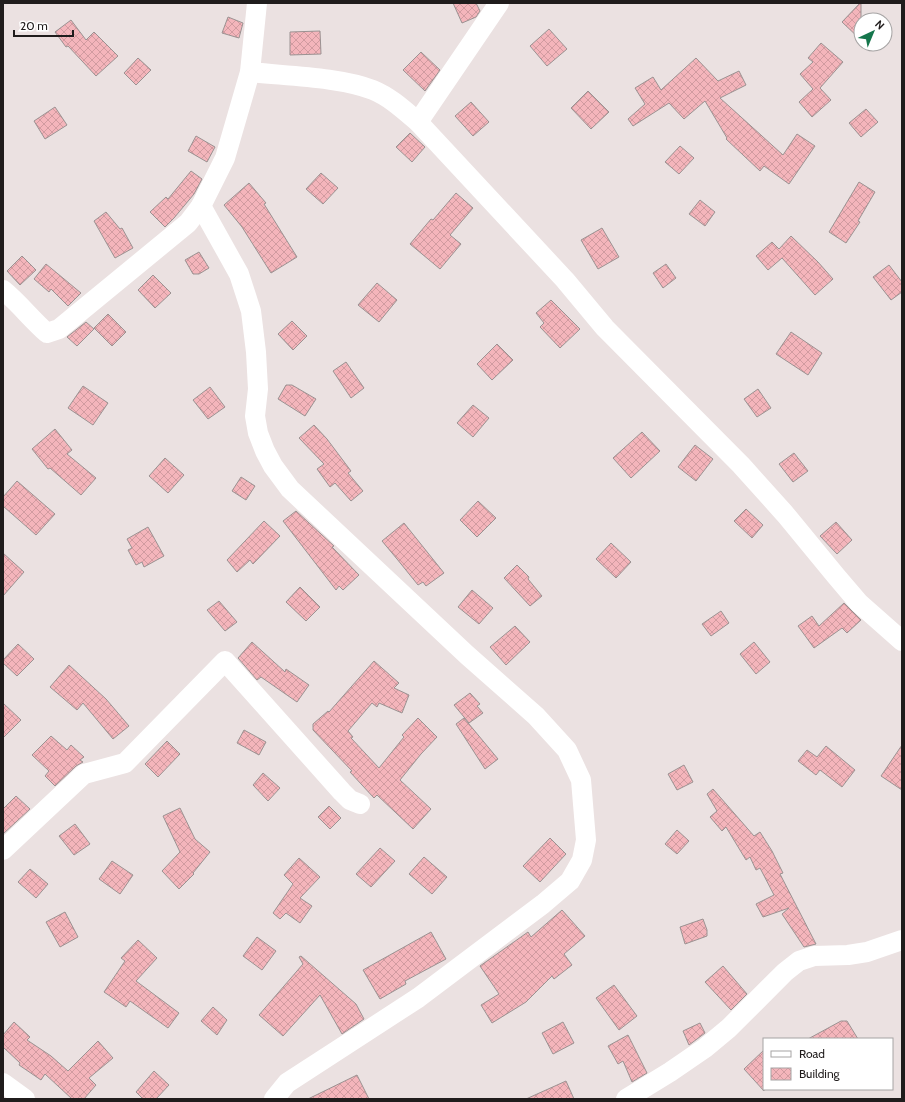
<svg xmlns="http://www.w3.org/2000/svg" width="905" height="1102" viewBox="0 0 905 1102" font-family="Cabin,sans-serif">
<style>
.building{fill:url(#building-cross-hatch);stroke:#9b9292}
.lines{fill:none;stroke-linecap:round;stroke-linejoin:round}
.minor{stroke:#fff;stroke-width:20}
</style>
<defs>
<pattern id="building-cross-hatch" width="8" height="8" patternUnits="userSpaceOnUse"><rect width="8" height="8" fill="#f4b5bb"/><path d="M0 0l8 8M0 8l8-8" fill="none" stroke="#d19ba0"/></pattern>
</defs>
<rect width="100%" height="100%" fill="#ebe1e1"/>
<g class="building">
<path d="M 453,3 L 476,3 L 480,11 L 476,17 L 462,23 Z"/>
<path d="M 860,3 L 861,3 L 861,40 L 842,22 Z"/>
<path d="M 228,17 L 243,23 L 239,38 L 222,33 Z"/>
<path d="M 71,20 L 86,40 L 94,32 L 118,56 L 96,76 L 68,46 L 66,47 L 55,32 Z"/>
<path d="M 549,29 L 567,49 L 547,66 L 530,46 Z"/>
<path d="M 320,31 L 321,54 L 290,55 L 290,32 Z"/>
<path d="M 821,43 L 843,62 L 820,88 L 831,100 L 812,117 L 799,102 L 813,89 L 800,74 L 813,62 L 808,58 Z"/>
<path d="M 421,52 L 440,70 L 425,91 L 403,70 Z"/>
<path d="M 138,58 L 151,70 L 136,85 L 124,73 Z"/>
<path d="M 696,58 L 718,81 L 739,71 L 746,85 L 720,98 L 783,155 L 797,134 L 815,146 L 789,184 L 764,166 L 760,171 L 726,139 L 727,138 L 705,101 L 684,119 L 669,103 L 633,126 L 628,119 L 645,104 L 635,88 L 653,77 L 661,90 Z"/>
<path d="M 588,91 L 609,112 L 591,129 L 571,108 Z"/>
<path d="M 471,102 L 489,122 L 473,136 L 455,116 Z"/>
<path d="M 55,107 L 67,125 L 45,139 L 34,121 Z"/>
<path d="M 866,109 L 878,122 L 861,137 L 849,123 Z"/>
<path d="M 410,133 L 425,147 L 412,162 L 396,147 Z"/>
<path d="M 196,136 L 215,147 L 207,162 L 188,151 Z"/>
<path d="M 680,146 L 694,158 L 679,174 L 665,162 Z"/>
<path d="M 191,171 L 202,179 L 194,194 L 174,218 L 165,227 L 150,212 L 166,197 L 168,199 Z"/>
<path d="M 321,173 L 338,188 L 323,204 L 306,189 Z"/>
<path d="M 859,182 L 875,192 L 858,221 L 860,222 L 846,243 L 829,232 Z"/>
<path d="M 249,183 L 266,203 L 264,204 L 297,257 L 271,273 L 242,227 L 224,205 Z"/>
<path d="M 456,193 L 473,208 L 450,235 L 461,244 L 440,269 L 410,244 L 431,219 L 433,220 Z"/>
<path d="M 700,200 L 715,212 L 705,226 L 689,214 Z"/>
<path d="M 106,212 L 120,229 L 122,228 L 133,248 L 115,258 L 94,221 Z"/>
<path d="M 602,228 L 619,257 L 598,269 L 581,240 Z"/>
<path d="M 791,236 L 818,262 L 833,279 L 815,295 L 782,258 L 768,270 L 756,256 L 772,242 L 779,249 Z"/>
<path d="M 199,252 L 209,268 L 199,274 L 193,274 L 185,260 Z"/>
<path d="M 22,256 L 36,270 L 20,285 L 7,271 Z"/>
<path d="M 46,264 L 81,293 L 68,306 L 51,289 L 49,292 L 34,279 Z"/>
<path d="M 666,264 L 676,278 L 663,288 L 653,273 Z"/>
<path d="M 889,265 L 902,282 L 902,292 L 891,300 L 873,277 Z"/>
<path d="M 153,275 L 171,293 L 155,308 L 138,290 Z"/>
<path d="M 377,283 L 397,300 L 379,322 L 358,305 Z"/>
<path d="M 551,300 L 580,329 L 560,348 L 540,327 L 544,323 L 536,313 Z"/>
<path d="M 108,314 L 126,332 L 112,346 L 94,328 Z"/>
<path d="M 292,321 L 307,336 L 293,350 L 278,334 Z"/>
<path d="M 86,322 L 94,329 L 77,346 L 67,337 Z"/>
<path d="M 791,332 L 822,353 L 808,375 L 776,354 Z"/>
<path d="M 497,344 L 513,360 L 492,380 L 477,364 Z"/>
<path d="M 346,362 L 364,388 L 351,398 L 333,371 Z"/>
<path d="M 286,385 L 292,385 L 316,399 L 305,416 L 278,399 Z"/>
<path d="M 83,386 L 108,403 L 93,425 L 68,408 Z"/>
<path d="M 210,387 L 225,407 L 208,419 L 193,400 Z"/>
<path d="M 758,389 L 771,408 L 757,417 L 744,399 Z"/>
<path d="M 473,405 L 489,418 L 473,437 L 457,423 Z"/>
<path d="M 314,425 L 327,439 L 351,471 L 348,473 L 363,491 L 351,501 L 335,483 L 330,487 L 317,469 L 324,464 L 299,438 Z"/>
<path d="M 55,429 L 72,450 L 67,454 L 96,478 L 81,495 L 50,468 L 48,469 L 32,449 Z"/>
<path d="M 642,432 L 660,451 L 631,478 L 613,458 Z"/>
<path d="M 695,445 L 713,459 L 696,481 L 678,467 Z"/>
<path d="M 794,453 L 808,471 L 793,482 L 779,464 Z"/>
<path d="M 165,458 L 184,475 L 168,493 L 149,476 Z"/>
<path d="M 241,477 L 255,486 L 246,500 L 232,491 Z"/>
<path d="M 17,481 L 55,514 L 36,535 L 3,506 L 3,497 Z"/>
<path d="M 478,501 L 496,518 L 477,537 L 460,520 Z"/>
<path d="M 746,509 L 763,525 L 752,538 L 734,521 Z"/>
<path d="M 296,511 L 334,546 L 332,547 L 359,575 L 343,590 L 339,586 L 336,590 L 283,521 Z"/>
<path d="M 264,521 L 280,536 L 253,564 L 250,560 L 237,572 L 227,560 Z"/>
<path d="M 836,522 L 852,540 L 837,554 L 820,536 Z"/>
<path d="M 404,523 L 444,573 L 426,586 L 423,582 L 418,585 L 397,559 L 382,541 Z"/>
<path d="M 148,527 L 164,556 L 144,567 L 142,562 L 136,565 L 128,550 L 132,548 L 127,539 Z"/>
<path d="M 611,543 L 631,562 L 616,578 L 596,559 Z"/>
<path d="M 3,553 L 24,572 L 3,596 Z"/>
<path d="M 517,565 L 529,577 L 528,579 L 542,596 L 530,606 L 504,578 Z"/>
<path d="M 300,587 L 320,607 L 306,621 L 286,602 Z"/>
<path d="M 472,590 L 493,608 L 479,624 L 458,607 Z"/>
<path d="M 219,601 L 237,622 L 225,631 L 207,610 Z"/>
<path d="M 844,603 L 861,620 L 847,633 L 842,628 L 814,648 L 798,626 L 812,616 L 819,626 Z"/>
<path d="M 721,611 L 729,623 L 711,636 L 702,624 Z"/>
<path d="M 515,626 L 530,642 L 506,665 L 490,647 Z"/>
<path d="M 252,642 L 285,672 L 286,669 L 309,685 L 297,702 L 261,677 L 257,680 L 238,658 Z"/>
<path d="M 754,642 L 770,662 L 756,674 L 740,654 Z"/>
<path d="M 18,644 L 34,659 L 17,676 L 3,663 L 3,660 Z"/>
<path d="M 374,661 L 399,683 L 394,688 L 409,695 L 402,713 L 379,703 L 377,707 L 372,703 L 348,731 L 353,737 L 351,738 L 379,768 L 404,737 L 402,735 L 418,718 L 437,737 L 421,754 L 400,780 L 431,809 L 413,829 L 377,795 L 374,798 L 350,772 L 352,771 L 313,730 L 313,724 L 328,711 L 329,712 Z"/>
<path d="M 69,665 L 106,699 L 129,726 L 113,739 L 83,703 L 77,710 L 50,687 Z"/>
<path d="M 470,693 L 480,704 L 477,706 L 483,713 L 469,723 L 454,705 Z"/>
<path d="M 3,703 L 21,720 L 3,738 Z"/>
<path d="M 464,718 L 498,759 L 485,769 L 456,724 Z"/>
<path d="M 244,730 L 266,742 L 259,755 L 237,743 Z"/>
<path d="M 51,736 L 67,750 L 71,745 L 84,757 L 80,760 L 83,762 L 76,766 L 55,786 L 45,776 L 49,771 L 32,755 Z"/>
<path d="M 167,741 L 180,754 L 158,777 L 145,764 Z"/>
<path d="M 902,745 L 902,790 L 881,776 Z"/>
<path d="M 826,746 L 855,770 L 842,787 L 820,770 L 816,775 L 798,761 L 807,750 L 817,757 Z"/>
<path d="M 684,765 L 693,782 L 677,790 L 668,774 Z"/>
<path d="M 263,773 L 280,788 L 268,801 L 253,785 Z"/>
<path d="M 713,789 L 754,836 L 760,832 L 772,851 L 783,873 L 780,874 L 816,944 L 804,947 L 782,914 L 789,908 L 763,917 L 756,904 L 774,895 L 760,868 L 756,870 L 750,857 L 746,860 L 726,827 L 722,831 L 710,817 L 717,811 L 707,794 Z"/>
<path d="M 16,796 L 30,809 L 3,834 L 3,809 Z"/>
<path d="M 329,806 L 341,818 L 330,829 L 318,817 Z"/>
<path d="M 180,808 L 195,839 L 210,852 L 193,873 L 194,874 L 179,889 L 162,871 L 180,852 L 163,816 Z"/>
<path d="M 75,824 L 90,844 L 74,855 L 59,836 Z"/>
<path d="M 677,830 L 689,841 L 677,854 L 665,844 Z"/>
<path d="M 550,838 L 566,854 L 540,882 L 523,866 Z"/>
<path d="M 380,848 L 395,861 L 371,887 L 356,874 Z"/>
<path d="M 424,857 L 447,877 L 432,894 L 409,874 Z"/>
<path d="M 299,858 L 320,877 L 300,898 L 312,906 L 300,923 L 286,913 L 280,919 L 273,913 L 293,884 L 284,875 Z"/>
<path d="M 112,861 L 133,875 L 120,894 L 99,879 Z"/>
<path d="M 30,869 L 48,884 L 36,898 L 18,882 Z"/>
<path d="M 562,910 L 585,936 L 564,954 L 572,965 L 554,979 L 552,976 L 526,1002 L 492,1023 L 481,1005 L 499,994 L 480,966 L 528,932 L 531,937 Z"/>
<path d="M 65,912 L 78,937 L 60,947 L 46,922 Z"/>
<path d="M 703,919 L 707,930 L 707,936 L 685,944 L 680,927 Z"/>
<path d="M 431,932 L 446,959 L 405,981 L 406,984 L 380,999 L 363,970 Z"/>
<path d="M 257,937 L 276,951 L 262,970 L 243,956 Z"/>
<path d="M 138,940 L 157,958 L 136,981 L 179,1013 L 168,1028 L 130,1001 L 126,1007 L 104,992 L 125,961 L 121,958 Z"/>
<path d="M 301,956 L 356,1004 L 364,1019 L 342,1034 L 320,995 L 283,1036 L 259,1015 L 303,964 L 299,957 Z"/>
<path d="M 723,966 L 747,994 L 731,1010 L 705,982 Z"/>
<path d="M 614,985 L 637,1016 L 619,1030 L 596,998 Z"/>
<path d="M 213,1007 L 227,1020 L 217,1035 L 201,1021 Z"/>
<path d="M 841,1021 L 847,1021 L 858,1039 L 808,1039 Z"/>
<path d="M 14,1022 L 30,1037 L 27,1040 L 51,1056 L 68,1071 L 98,1041 L 113,1058 L 89,1078 L 96,1085 L 84,1099 L 72,1099 L 45,1074 L 41,1080 L 19,1065 L 20,1063 L 3,1047 L 3,1035 Z"/>
<path d="M 563,1022 L 574,1043 L 553,1054 L 542,1033 Z"/>
<path d="M 700,1023 L 705,1033 L 689,1045 L 683,1031 Z"/>
<path d="M 628,1035 L 647,1073 L 632,1082 L 623,1061 L 618,1064 L 608,1046 Z"/>
<path d="M 764,1050 L 764,1091 L 744,1069 Z"/>
<path d="M 154,1071 L 169,1085 L 156,1099 L 143,1099 L 136,1092 Z"/>
<path d="M 357,1075 L 369,1099 L 308,1099 Z"/>
<path d="M 566,1081 L 574,1099 L 526,1099 Z"/>
</g>
<g class="lines">
<g class="minor">
<path d="M 250,72 C 286,76 340,77 373,90 C 390,97 404,110 418,122 L 565,280 L 605,328 L 741,465 L 785,514 L 836,576 L 859,603 L 902,641"/>
<path d="M 418,122 L 499,3"/>
<path d="M 201,206 L 239,274 L 251,311 L 256,352 L 258,389 L 255,416 L 258,433 L 265,451 L 273,466 L 290,489 L 467,655 L 536,716 L 567,750 L 581,780 L 586,840 L 582,860 L 570,881 L 543,904 L 418,998 L 287,1083 L 274,1099"/>
<path d="M 3,290 C 19,303 31,319 47,333 L 59,329 L 188,223 L 201,206 L 225,158 L 250,72 L 257,3"/>
<path d="M 3,850 L 84,774 L 125,763 L 225,661 L 342,792 L 350,800 L 360,804"/>
<path d="M 3,1083 L 25,1099"/>
<path d="M 626,1099 L 670,1072 L 705,1048 L 729,1028 L 785,972 L 799,961 L 814,956 L 848,955 L 867,952 L 902,940"/>
</g>
</g>
<rect width="905" height="1102" fill="none" stroke="#201c1c" stroke-width="8"/>
<rect x="763" y="1038" width="130" height="52" fill="#ffffff" stroke="#a6a4a4"/>
<rect x="771" y="1051" width="20" height="6" fill="#ffffff" stroke="#a6a4a4"/>
<text x="799" y="1058" font-size="12" fill="#201c1c">Road</text>
<rect x="771" y="1068" width="20" height="12" fill="url(#building-cross-hatch)" stroke="#a6a4a4"/>
<text x="799" y="1078" font-size="12" fill="#201c1c">Building</text>
<g transform="translate(873 32) rotate(44)"><circle r="19" fill="#ffffff" stroke="#a6a4a4"/>
<path d="M0-3L7 15L0 10L-7 15Z" fill="#15764c"/>
<text y="-6" font-size="11" font-weight="bold" text-anchor="middle" fill="#201c1c">N</text>
</g>
<path d="M14 30v6h59v-6" fill="none" stroke="#201c1c" stroke-width="2"/>
<text x="20" y="30" font-size="12" fill="#201c1c" stroke="#ffffff" stroke-width="3" paint-order="stroke">20 m</text>
</svg>
